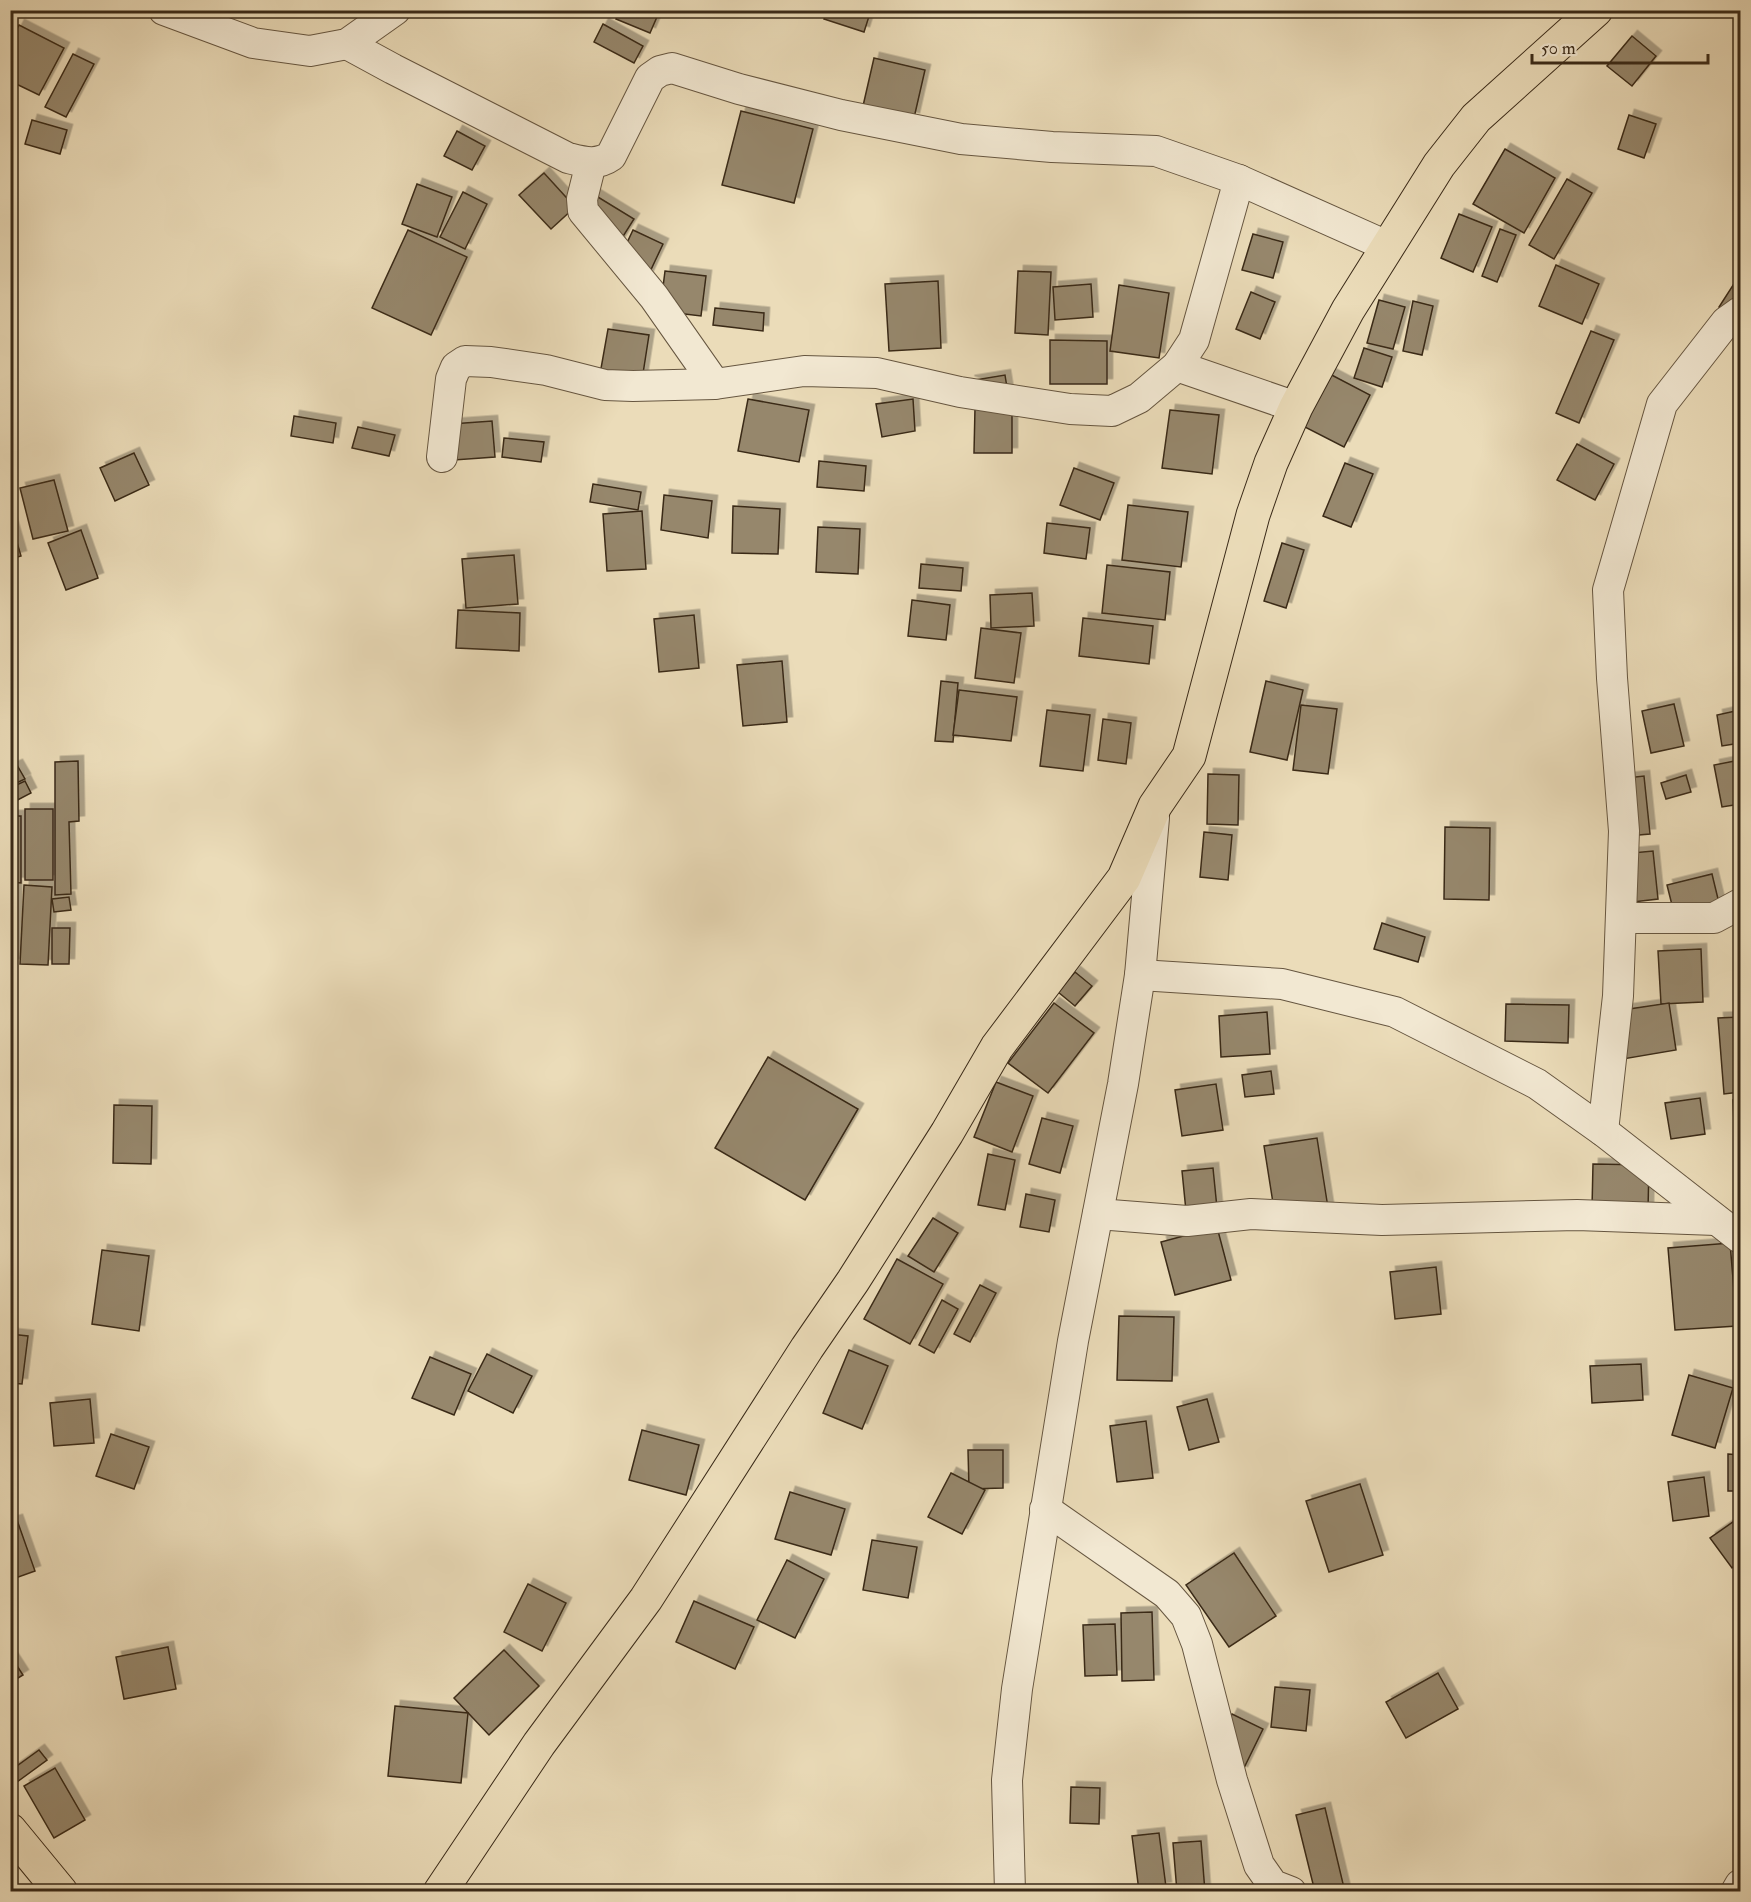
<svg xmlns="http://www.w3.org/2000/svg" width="1751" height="1902" viewBox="0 0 1751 1902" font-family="'IM FELL Double Pica',serif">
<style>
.building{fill:#96876c;stroke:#3a2a18;stroke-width:1.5;filter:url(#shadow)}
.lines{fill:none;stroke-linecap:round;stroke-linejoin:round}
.minor-casing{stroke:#665640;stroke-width:32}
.major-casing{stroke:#3a2a18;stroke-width:35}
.minor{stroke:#f2e8d2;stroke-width:30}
.major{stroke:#ebdcb9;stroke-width:33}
</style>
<defs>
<filter id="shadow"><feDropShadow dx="5.5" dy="-5.5" stdDeviation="0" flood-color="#0004"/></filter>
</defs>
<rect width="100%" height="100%" fill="#ebdcb9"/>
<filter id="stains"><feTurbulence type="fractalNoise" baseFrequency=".00333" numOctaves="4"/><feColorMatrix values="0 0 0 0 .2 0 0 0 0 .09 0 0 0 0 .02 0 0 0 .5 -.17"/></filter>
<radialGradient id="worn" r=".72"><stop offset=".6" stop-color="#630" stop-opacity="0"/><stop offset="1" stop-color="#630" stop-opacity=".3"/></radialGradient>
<g class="building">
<path d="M 619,10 L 660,10 L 650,33 L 616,19 Z"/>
<path d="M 827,10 L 871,10 L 864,32 L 824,19 Z"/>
<path d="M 603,24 L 643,46 L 634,63 L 594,42 Z"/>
<path d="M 19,25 L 64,48 L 39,95 L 10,81 L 10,43 Z"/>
<path d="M 1632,36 L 1656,56 L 1632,86 L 1607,66 Z"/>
<path d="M 73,54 L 94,64 L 66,117 L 45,107 Z"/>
<path d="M 874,58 L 925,70 L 914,118 L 863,106 Z"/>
<path d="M 741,111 L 813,129 L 794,203 L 722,185 Z"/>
<path d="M 1629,115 L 1656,124 L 1644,158 L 1618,149 Z"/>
<path d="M 32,120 L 67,130 L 60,154 L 25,144 Z"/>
<path d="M 457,131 L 485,146 L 472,170 L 444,156 Z"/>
<path d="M 1505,149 L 1555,178 L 1524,233 L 1473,204 Z"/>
<path d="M 544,173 L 575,207 L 551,229 L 519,195 Z"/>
<path d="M 1567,179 L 1592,193 L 1554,259 L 1529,245 Z"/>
<path d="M 417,184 L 452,197 L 437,237 L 402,224 Z"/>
<path d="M 463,192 L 487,204 L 465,249 L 440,237 Z"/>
<path d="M 593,194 L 634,219 L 617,246 L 576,221 Z"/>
<path d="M 1459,214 L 1492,227 L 1473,272 L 1441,258 Z"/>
<path d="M 1500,229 L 1516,235 L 1497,282 L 1482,276 Z"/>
<path d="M 408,230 L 467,257 L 431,335 L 372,308 Z"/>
<path d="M 633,230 L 663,244 L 648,276 L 618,262 Z"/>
<path d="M 1253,234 L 1283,242 L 1273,278 L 1242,270 Z"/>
<path d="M 1556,265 L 1599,284 L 1582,324 L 1539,306 Z"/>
<path d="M 665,271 L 706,276 L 701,316 L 660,311 Z"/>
<path d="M 1018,271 L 1051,272 L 1048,335 L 1015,333 Z"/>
<path d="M 1737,279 L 1740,281 L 1740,320 L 1719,307 Z"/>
<path d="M 938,281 L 941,348 L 889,351 L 885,284 Z"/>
<path d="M 1091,284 L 1093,317 L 1055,320 L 1053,287 Z"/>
<path d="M 1119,285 L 1169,293 L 1159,358 L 1110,351 Z"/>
<path d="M 1251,292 L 1275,302 L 1260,339 L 1236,329 Z"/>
<path d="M 1379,300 L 1405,307 L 1393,349 L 1367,343 Z"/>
<path d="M 1413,301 L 1433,306 L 1422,355 L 1403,351 Z"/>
<path d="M 715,308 L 764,313 L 763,331 L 713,325 Z"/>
<path d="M 608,329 L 649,335 L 642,380 L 600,374 Z"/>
<path d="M 1591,331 L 1614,340 L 1579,423 L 1556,413 Z"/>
<path d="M 1050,340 L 1107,341 L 1107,384 L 1050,384 Z"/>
<path d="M 1364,348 L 1392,357 L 1382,387 L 1354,378 Z"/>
<path d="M 1324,371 L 1370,395 L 1344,447 L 1297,423 Z"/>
<path d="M 1005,375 L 1008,394 L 969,381 Z"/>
<path d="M 748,399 L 809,410 L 799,462 L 738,451 Z"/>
<path d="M 913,399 L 915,431 L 882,437 L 876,404 Z"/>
<path d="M 975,408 L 1012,409 L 1012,453 L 974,453 Z"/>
<path d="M 1170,410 L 1219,415 L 1212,474 L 1162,468 Z"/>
<path d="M 294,416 L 336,423 L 333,443 L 291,436 Z"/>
<path d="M 492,421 L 495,457 L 454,460 L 451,424 Z"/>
<path d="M 358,427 L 395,435 L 389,456 L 352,448 Z"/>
<path d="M 504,438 L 544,442 L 541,462 L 502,457 Z"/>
<path d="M 1577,444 L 1614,464 L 1595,500 L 1557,480 Z"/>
<path d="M 134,453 L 149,485 L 115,501 L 100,468 Z"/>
<path d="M 819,461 L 866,466 L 864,491 L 817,487 Z"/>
<path d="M 1345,463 L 1373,474 L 1351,527 L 1323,516 Z"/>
<path d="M 1074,468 L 1114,483 L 1100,520 L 1060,505 Z"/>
<path d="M 54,480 L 68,531 L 33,539 L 20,488 Z"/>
<path d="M 593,484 L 641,492 L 638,510 L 590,502 Z"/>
<path d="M 664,495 L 712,501 L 708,538 L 661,530 Z"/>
<path d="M 1128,505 L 1188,512 L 1181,567 L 1122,560 Z"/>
<path d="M 733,506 L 780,509 L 778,554 L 732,553 Z"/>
<path d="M 642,511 L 646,569 L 607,571 L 603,514 Z"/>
<path d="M 10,518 L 21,556 L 10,559 Z"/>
<path d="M 1047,523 L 1090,528 L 1086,559 L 1044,553 Z"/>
<path d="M 818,527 L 860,529 L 858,574 L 816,572 Z"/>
<path d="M 81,530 L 98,578 L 66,590 L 48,543 Z"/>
<path d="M 1282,543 L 1304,550 L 1286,608 L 1264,601 Z"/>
<path d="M 514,555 L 518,604 L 466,608 L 462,559 Z"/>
<path d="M 921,564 L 963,568 L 961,591 L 919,588 Z"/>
<path d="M 1107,565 L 1170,572 L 1165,620 L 1102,613 Z"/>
<path d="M 1032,593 L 1034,626 L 991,628 L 990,595 Z"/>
<path d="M 912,600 L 950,605 L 946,640 L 908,636 Z"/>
<path d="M 458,610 L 520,613 L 519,651 L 456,648 Z"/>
<path d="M 694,615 L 699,668 L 659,672 L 654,619 Z"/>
<path d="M 1083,618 L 1153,626 L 1149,664 L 1079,656 Z"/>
<path d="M 981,628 L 1021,633 L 1014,683 L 975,678 Z"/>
<path d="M 782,661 L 787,722 L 743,726 L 737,665 Z"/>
<path d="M 941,681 L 958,683 L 953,742 L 935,741 Z"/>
<path d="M 1266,681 L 1303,690 L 1287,760 L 1250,752 Z"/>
<path d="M 959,690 L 1017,697 L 1011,741 L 953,735 Z"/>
<path d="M 1674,704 L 1684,746 L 1651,753 L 1642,711 Z"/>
<path d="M 1301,705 L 1337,709 L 1328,774 L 1293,770 Z"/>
<path d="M 1047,710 L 1090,715 L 1083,771 L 1040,766 Z"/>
<path d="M 1740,710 L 1740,743 L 1722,746 L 1717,715 Z"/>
<path d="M 1103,719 L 1131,723 L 1126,764 L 1098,760 Z"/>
<path d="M 1740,760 L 1740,804 L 1722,807 L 1714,765 Z"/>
<path d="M 78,761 L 79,821 L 69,822 L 71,894 L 55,895 L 55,762 Z"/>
<path d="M 17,765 L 25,779 L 10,786 L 10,768 Z"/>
<path d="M 1208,774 L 1239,775 L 1238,825 L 1207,824 Z"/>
<path d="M 1686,775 L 1691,792 L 1666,799 L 1661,783 Z"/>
<path d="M 1644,776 L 1650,834 L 1615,837 L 1609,780 Z"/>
<path d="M 25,781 L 31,793 L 10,804 L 10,788 Z"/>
<rect x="25" y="809" width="28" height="71"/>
<path d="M 10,816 L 21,816 L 21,883 L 10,882 Z"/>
<path d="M 1445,827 L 1490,828 L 1489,900 L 1444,899 Z"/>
<path d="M 1204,832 L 1232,835 L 1228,880 L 1200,877 Z"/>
<path d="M 1653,851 L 1658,899 L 1616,904 L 1611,855 Z"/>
<path d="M 1712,874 L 1719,903 L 1674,913 L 1667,885 Z"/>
<path d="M 24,885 L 52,887 L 48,965 L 20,964 Z"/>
<path d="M 10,886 L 16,886 L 17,964 L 10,964 Z"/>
<path d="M 69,897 L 71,910 L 54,912 L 52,899 Z"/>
<path d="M 1382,923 L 1425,937 L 1418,962 L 1374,949 Z"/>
<path d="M 52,928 L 70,928 L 69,964 L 52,964 Z"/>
<path d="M 1701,949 L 1703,1002 L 1661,1004 L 1658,951 Z"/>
<path d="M 1075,972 L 1092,986 L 1075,1006 L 1058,992 Z"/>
<path d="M 1054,1003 L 1094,1033 L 1048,1093 L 1008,1063 Z"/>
<path d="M 1669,1003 L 1676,1050 L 1623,1059 L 1616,1011 Z"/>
<path d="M 1506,1004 L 1569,1005 L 1568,1043 L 1505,1041 Z"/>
<path d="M 1267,1012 L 1270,1054 L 1221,1057 L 1219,1016 Z"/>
<path d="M 1740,1017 L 1740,1092 L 1724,1094 L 1718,1018 Z"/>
<path d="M 768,1057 L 858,1109 L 805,1200 L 715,1148 Z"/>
<path d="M 1271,1071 L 1274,1094 L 1245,1097 L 1242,1075 Z"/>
<path d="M 996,1082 L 1033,1096 L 1012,1152 L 974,1137 Z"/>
<path d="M 1216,1084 L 1223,1130 L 1182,1136 L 1175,1090 Z"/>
<path d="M 1700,1098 L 1705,1134 L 1671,1139 L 1665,1103 Z"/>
<path d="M 1733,1100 L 1740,1100 L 1740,1167 L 1736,1168 Z"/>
<path d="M 114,1105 L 152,1106 L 151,1164 L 113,1163 Z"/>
<path d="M 1042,1118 L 1073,1126 L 1060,1173 L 1029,1164 Z"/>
<path d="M 1317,1138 L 1329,1214 L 1276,1222 L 1264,1146 Z"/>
<path d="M 988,1154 L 1015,1160 L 1005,1210 L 978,1205 Z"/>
<path d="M 1593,1164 L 1649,1165 L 1648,1210 L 1592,1208 Z"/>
<path d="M 1213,1168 L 1218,1218 L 1187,1221 L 1182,1171 Z"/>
<path d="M 1026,1194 L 1055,1200 L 1049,1232 L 1020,1227 Z"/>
<path d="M 933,1218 L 958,1233 L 934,1272 L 908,1256 Z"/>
<path d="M 1217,1227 L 1231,1280 L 1175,1295 L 1161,1242 Z"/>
<path d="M 1730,1243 L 1737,1326 L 1675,1330 L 1668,1248 Z"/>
<path d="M 102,1250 L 149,1256 L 139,1331 L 92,1324 Z"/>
<path d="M 897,1259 L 943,1284 L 910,1344 L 864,1319 Z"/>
<path d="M 1436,1267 L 1441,1314 L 1395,1319 L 1390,1272 Z"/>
<path d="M 980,1285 L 996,1293 L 970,1342 L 954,1334 Z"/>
<path d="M 942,1300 L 958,1309 L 934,1353 L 919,1345 Z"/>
<path d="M 1119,1316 L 1174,1317 L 1172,1381 L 1117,1380 Z"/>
<path d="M 10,1334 L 28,1336 L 22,1384 L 10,1383 Z"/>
<path d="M 849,1350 L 888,1366 L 862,1429 L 823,1413 Z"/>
<path d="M 487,1354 L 532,1376 L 513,1413 L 468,1391 Z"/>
<path d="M 430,1357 L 471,1374 L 454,1415 L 412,1398 Z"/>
<path d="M 1641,1364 L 1643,1400 L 1592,1403 L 1590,1366 Z"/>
<path d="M 1689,1375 L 1733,1388 L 1715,1448 L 1672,1435 Z"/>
<path d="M 90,1399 L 94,1443 L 54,1446 L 50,1403 Z"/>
<path d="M 1207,1399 L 1219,1442 L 1189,1450 L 1177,1407 Z"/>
<path d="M 1146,1421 L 1153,1478 L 1117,1482 L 1110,1426 Z"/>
<path d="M 642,1430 L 699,1445 L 686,1495 L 629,1480 Z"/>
<path d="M 111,1434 L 149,1447 L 134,1489 L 96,1476 Z"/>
<path d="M 968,1450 L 1003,1450 L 1003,1488 L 969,1489 Z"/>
<path d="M 1728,1454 L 1740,1455 L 1740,1491 L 1728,1491 Z"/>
<path d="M 951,1473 L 985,1490 L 962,1534 L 928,1517 Z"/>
<path d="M 1704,1477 L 1709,1516 L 1673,1521 L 1668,1482 Z"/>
<path d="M 1360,1484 L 1383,1555 L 1329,1572 L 1306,1501 Z"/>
<path d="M 790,1492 L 845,1509 L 831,1555 L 775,1539 Z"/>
<path d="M 1740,1517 L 1740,1561 L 1732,1568 L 1710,1538 Z"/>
<path d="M 17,1520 L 35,1571 L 10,1580 L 10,1522 Z"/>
<path d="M 872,1540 L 917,1547 L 908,1598 L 863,1590 Z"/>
<path d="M 1234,1553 L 1276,1616 L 1229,1647 L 1186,1585 Z"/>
<path d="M 787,1560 L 824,1579 L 795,1638 L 757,1620 Z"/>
<path d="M 528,1584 L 566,1603 L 542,1651 L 504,1632 Z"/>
<path d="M 694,1601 L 754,1627 L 735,1669 L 676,1642 Z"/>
<path d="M 1152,1612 L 1154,1680 L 1122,1681 L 1121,1613 Z"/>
<path d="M 1115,1624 L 1117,1675 L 1085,1676 L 1083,1625 Z"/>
<path d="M 168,1647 L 176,1689 L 124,1699 L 116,1657 Z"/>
<path d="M 504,1650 L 539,1686 L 489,1735 L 454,1698 Z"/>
<path d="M 10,1655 L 23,1675 L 10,1683 Z"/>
<path d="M 1438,1673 L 1458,1709 L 1406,1738 L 1386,1702 Z"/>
<path d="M 1275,1687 L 1310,1690 L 1306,1731 L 1271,1727 Z"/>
<path d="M 395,1706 L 468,1713 L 461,1783 L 388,1776 Z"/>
<path d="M 1232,1714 L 1263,1729 L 1242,1772 L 1211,1757 Z"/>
<path d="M 39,1750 L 47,1760 L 17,1782 L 10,1771 Z"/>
<path d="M 55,1768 L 85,1820 L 54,1838 L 24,1786 Z"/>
<path d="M 1071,1787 L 1100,1788 L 1099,1824 L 1070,1823 Z"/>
<path d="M 1325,1808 L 1345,1892 L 1315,1892 L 1296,1815 Z"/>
<path d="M 1159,1833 L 1166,1887 L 1139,1891 L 1132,1836 Z"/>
<path d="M 1201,1841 L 1205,1892 L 1177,1892 L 1173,1843 Z"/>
</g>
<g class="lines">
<defs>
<g id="minor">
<path d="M 164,10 L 253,43 L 310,51 L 347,44 L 395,10"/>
<path d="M 347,44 L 393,69 L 568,158 C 584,162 597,166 611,156 L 650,78 L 660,71 L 672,68 L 739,89 L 841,115 L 961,139 L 1052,147 L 1156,151 L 1239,180 L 1387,246"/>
<path d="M 591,163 L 582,199 L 583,211 L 654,297 L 715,384"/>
<path d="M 1177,366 L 1296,407"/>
<path d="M 442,457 L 451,379 L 456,367 L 465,361 L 491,362 L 546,370 L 605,385 L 633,386 L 715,384 L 804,371 L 877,373 L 960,392 L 1070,409 L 1112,411 L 1139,398 L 1177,366 L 1194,340 L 1239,180"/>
<path d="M 1621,918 L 1714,918 L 1740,904"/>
<path d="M 1140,975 L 1282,984 L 1395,1012 L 1537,1084 L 1603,1131 L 1740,1238"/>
<path d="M 1603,1131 L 1618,996 L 1624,831 L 1612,678 L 1608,590 L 1662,404 L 1726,322 L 1740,312"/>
<path d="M 1098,1214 L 1187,1221 L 1251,1214 L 1382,1220 L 1577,1215 L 1716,1220"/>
<path d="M 1045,1509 L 1167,1594 L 1186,1616 L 1197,1644 L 1232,1780 L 1259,1865 L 1273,1885 L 1291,1892"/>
<path d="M 1010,1892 L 1007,1780 L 1017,1689 L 1073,1341 L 1123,1084 L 1140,975 L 1154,818"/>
<path d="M 1736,1892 L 1740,1885"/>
</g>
<g id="major">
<path d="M 10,1830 L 61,1892"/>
<path d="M 440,1892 L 539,1744 L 646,1599 L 807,1348 L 853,1281 L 947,1133 L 997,1047 L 1124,878 L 1155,806 L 1189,756 L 1253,515 L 1271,463 L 1296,407 L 1348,310 L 1439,165 L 1476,118 L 1596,10"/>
</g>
</defs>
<use href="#minor" class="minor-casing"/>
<use href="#major" class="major-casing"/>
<use href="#minor" class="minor"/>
<use href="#major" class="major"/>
</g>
<rect width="1751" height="1902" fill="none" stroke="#ebdcb9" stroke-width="36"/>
<rect x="12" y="12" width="1727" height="1878" fill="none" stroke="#3a2a18" stroke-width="3"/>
<rect x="18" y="18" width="1715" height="1866" fill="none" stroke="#3a2a18" stroke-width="1.5"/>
<path d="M1532 54v9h176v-9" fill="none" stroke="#3a2a18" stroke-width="3"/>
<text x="1541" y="54" font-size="18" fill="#3a2a18" stroke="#f2e8d2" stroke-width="4.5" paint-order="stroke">50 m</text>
<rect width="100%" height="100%" filter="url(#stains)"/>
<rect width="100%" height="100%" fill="url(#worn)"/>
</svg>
